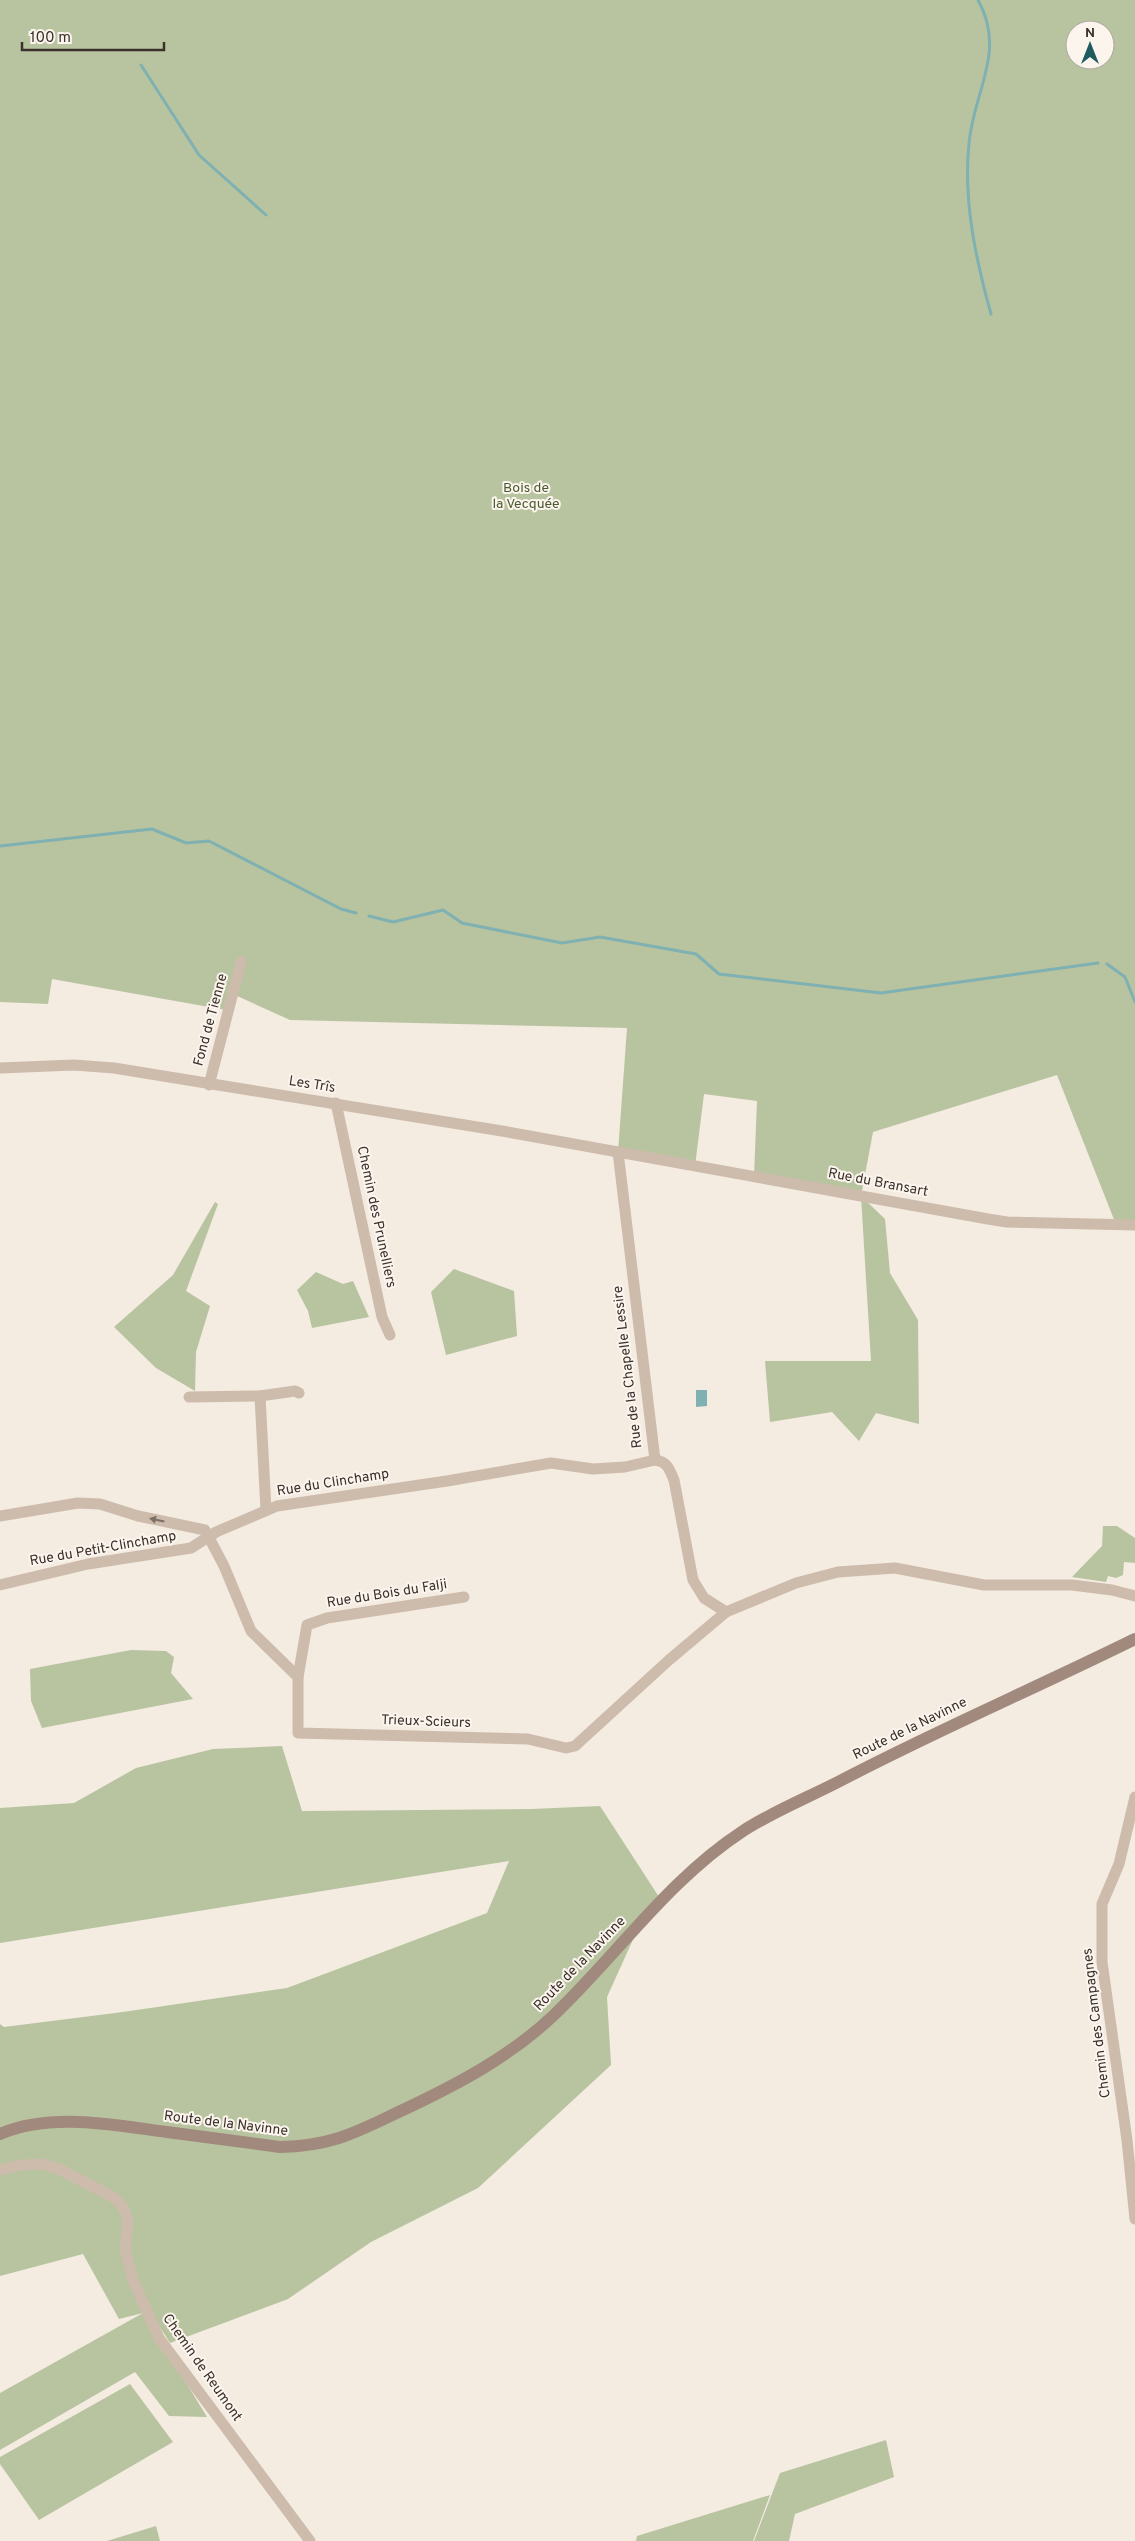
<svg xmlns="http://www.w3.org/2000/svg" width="1135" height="2541" viewBox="0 0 1135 2541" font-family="Overpass,sans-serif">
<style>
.green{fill:#b8c4a0;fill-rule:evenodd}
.water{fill:#7fb0b2}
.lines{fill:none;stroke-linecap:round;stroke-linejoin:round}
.stream{stroke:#7fb0b2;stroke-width:3}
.street{stroke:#cdbbac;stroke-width:11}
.secondary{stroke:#a18a7d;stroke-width:12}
.oneway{fill:#7d6f65}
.labels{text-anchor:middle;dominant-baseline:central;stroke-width:4;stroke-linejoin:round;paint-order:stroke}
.park-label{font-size:14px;fill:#4a5a2e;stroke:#fbf5ee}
.street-label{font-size:14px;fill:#3b302b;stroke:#fbf5ee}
</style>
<rect width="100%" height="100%" fill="#f4ebe1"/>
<g class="green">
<path d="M 0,0 L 1135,0 L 1135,1225 L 1115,1222 L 1057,1075 L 873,1132 L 861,1196 L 885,1219 L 890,1273 L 918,1320 L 919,1424 L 876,1413 L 859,1441 L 832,1412 L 770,1422 L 765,1361 L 871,1361 L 861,1196 L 754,1176 L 757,1101 L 704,1094 L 695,1166 L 618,1152 L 627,1028 L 290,1020 L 235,995 L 226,1010 L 52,979 L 48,1004 L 0,1002 ZM 1075,30 L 1105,30 L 1105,60 L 1075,60 Z"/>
<path d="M 215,1202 L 218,1204 L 186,1291 L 210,1306 L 196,1352 L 195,1391 L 156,1368 L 114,1327 L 173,1275 Z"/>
<path d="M 454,1269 L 514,1291 L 517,1336 L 446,1355 L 431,1292 Z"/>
<path d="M 316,1272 L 343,1284 L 353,1281 L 369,1317 L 312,1328 L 308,1311 L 297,1290 Z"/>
<path d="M 1103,1526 L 1117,1526 L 1135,1538 L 1135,1563 L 1124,1562 L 1123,1575 L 1116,1578 L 1108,1576 L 1106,1582 L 1072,1577 L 1102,1546 Z"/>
<path d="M 131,1650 L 166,1651 L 174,1657 L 171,1673 L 193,1699 L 42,1728 L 31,1701 L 30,1669 Z"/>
<path d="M 282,1746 L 302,1811 L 532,1809 L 600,1806 L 661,1900 L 636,1933 L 607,1997 L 611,2065 L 478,2188 L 371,2242 L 288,2299 L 170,2343 L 149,2310 L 159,2338 L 207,2417 L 169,2416 L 135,2372 L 0,2450 L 0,2393 L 143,2313 L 119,2319 L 83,2254 L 0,2276 L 0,2024 L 4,2027 L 123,2012 L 287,1988 L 487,1913 L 509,1861 L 0,1943 L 0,1808 L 74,1803 L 136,1768 L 213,1749 Z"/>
<path d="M 130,2384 L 173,2442 L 39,2520 L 0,2464 L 0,2457 Z"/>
<path d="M 886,2440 L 894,2477 L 795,2514 L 789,2541 L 754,2541 L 780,2473 Z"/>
<path d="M 770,2495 L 753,2541 L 636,2541 L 637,2536 Z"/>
<path d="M 156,2526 L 160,2541 L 107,2541 Z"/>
</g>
<path class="water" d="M 696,1390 L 707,1390 L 707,1406 L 696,1407 Z"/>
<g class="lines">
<g class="stream">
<path d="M 978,0 C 1007,52 973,92 969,144 C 963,201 976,260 991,314"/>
<path d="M 141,65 L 199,155 L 266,215"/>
<path d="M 0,846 L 152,829 L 186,843 L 209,841 L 341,909 L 356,913"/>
<path d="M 369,916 L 393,922 L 443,910 L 462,923 L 562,943 L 600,937 L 696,954 L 719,974 L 881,993 L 1098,963"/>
<path d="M 1107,964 L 1125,977 L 1135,1002"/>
</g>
<g class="street">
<path d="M 0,1068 L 74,1065 L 114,1068 L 502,1131 L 988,1219 L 1007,1222 L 1135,1225"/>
<path d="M 209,1085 L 241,962"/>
<path d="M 336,1103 L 382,1317 L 390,1335"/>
<path d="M 618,1152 L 655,1460 C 668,1462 669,1469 674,1480 L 693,1580 L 704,1598 L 726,1612"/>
<path d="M 260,1396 L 266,1510"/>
<path d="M 189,1397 L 260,1396 L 295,1391 L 299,1393"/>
<path d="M 0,1516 L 78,1503 L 100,1504 L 138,1516 L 205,1530 L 224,1566 L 251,1631 L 298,1677 L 298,1733 L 528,1739 L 566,1748 L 575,1746 L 669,1660 L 726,1612 L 796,1583 L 838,1572 L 895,1568 L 984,1585 L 1072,1585 L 1112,1590 L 1135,1596"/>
<path d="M 0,1585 L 88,1564 L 191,1548 L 216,1532 L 277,1506 L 447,1481 L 551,1463 L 593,1469 L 625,1467 L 655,1460"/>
<path d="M 298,1677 L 307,1625 L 327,1618 L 464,1597"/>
<path d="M 1135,1797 L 1119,1864 L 1102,1904 L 1102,1962 L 1127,2140 L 1135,2219"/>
<path d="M 0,2170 L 21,2165 L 42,2164 L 59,2169 L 115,2198 L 123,2207 L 128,2221 L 125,2249 L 133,2280 L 159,2338 L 310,2541"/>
</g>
<path class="secondary" d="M 0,2134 C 51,2112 113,2125 167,2132 C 204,2137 242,2142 280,2147 C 334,2146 358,2131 405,2109 C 458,2084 511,2056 554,2015 C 618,1954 668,1880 743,1831 C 772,1812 807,1798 838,1782 C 935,1731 1036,1688 1135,1639"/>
</g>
<defs><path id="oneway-solid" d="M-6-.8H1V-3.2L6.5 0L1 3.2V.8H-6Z" transform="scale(1.25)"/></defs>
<use class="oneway" href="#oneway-solid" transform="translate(157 1520) rotate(-168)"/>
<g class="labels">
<g class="park-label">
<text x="526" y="488">Bois de<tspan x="526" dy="16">la Vecquée</tspan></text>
</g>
<g class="street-label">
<text transform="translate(211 1020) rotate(-75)">Fond de Tienne</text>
<text transform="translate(312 1085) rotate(9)">Les Trîs</text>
<text transform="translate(878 1183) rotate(11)">Rue du Bransart</text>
<text transform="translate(376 1217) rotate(78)">Chemin des Prunelliers</text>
<text transform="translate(628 1367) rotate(-97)">Rue de la Chapelle Lessire</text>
<text transform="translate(333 1483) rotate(-9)">Rue du Clinchamp</text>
<text transform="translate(103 1549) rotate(-10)">Rue du Petit-Clinchamp</text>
<text transform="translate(387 1594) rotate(-9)">Rue du Bois du Falji</text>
<text transform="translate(426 1722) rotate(2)">Trieux-Scieurs</text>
<text transform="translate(910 1729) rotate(-26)">Route de la Navinne</text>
<text transform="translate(580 1964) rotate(-46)">Route de la Navinne</text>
<text transform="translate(1097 2023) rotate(-97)">Chemin des Campagnes</text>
<text transform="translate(226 2124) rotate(7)">Route de la Navinne</text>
<text transform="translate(202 2368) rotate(55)">Chemin de Reumont</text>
</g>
</g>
<g transform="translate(1090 45)"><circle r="24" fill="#fbf5ee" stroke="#aea6a0"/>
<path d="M0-4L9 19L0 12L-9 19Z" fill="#1f5a5e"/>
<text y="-8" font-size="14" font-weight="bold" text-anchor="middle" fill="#3b302b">N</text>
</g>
<path d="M22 42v8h142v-8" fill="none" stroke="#3b302b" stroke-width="2.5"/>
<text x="30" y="42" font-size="15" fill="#3b302b" stroke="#fbf5ee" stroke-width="4" paint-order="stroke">100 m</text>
</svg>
